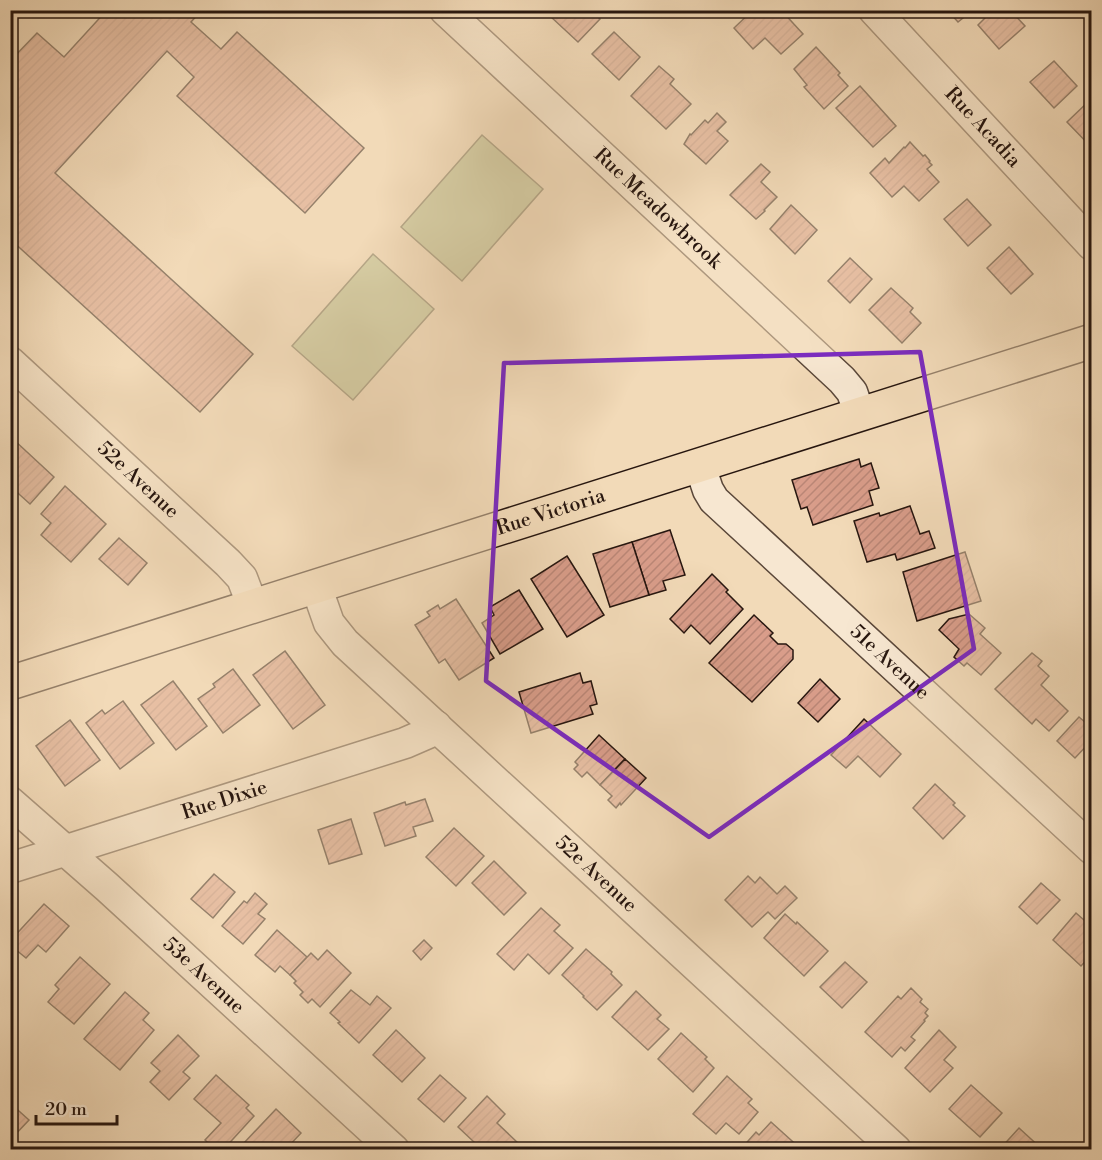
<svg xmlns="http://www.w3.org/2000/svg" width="1102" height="1160" viewBox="0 0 1102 1160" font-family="'Libre Bodoni',serif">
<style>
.green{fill:#b8c090;stroke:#706b50;stroke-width:1.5}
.building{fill:url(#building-hatch);stroke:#27160f;stroke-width:1.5}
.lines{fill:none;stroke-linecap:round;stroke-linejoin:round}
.minor-casing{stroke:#5a4739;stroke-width:33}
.major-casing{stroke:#27160f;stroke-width:36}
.minor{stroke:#f7e7d1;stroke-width:30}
.major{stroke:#f2dab8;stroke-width:33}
.marked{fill:none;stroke:#7b2cbf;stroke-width:4.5;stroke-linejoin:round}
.labels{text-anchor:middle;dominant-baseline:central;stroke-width:4.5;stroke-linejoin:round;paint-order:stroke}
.street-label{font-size:20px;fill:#27160f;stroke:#f7e7d1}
</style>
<defs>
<pattern id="building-hatch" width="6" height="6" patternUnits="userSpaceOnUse" patternTransform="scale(1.5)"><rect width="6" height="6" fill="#d99d8a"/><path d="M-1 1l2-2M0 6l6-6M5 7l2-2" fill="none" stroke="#ba8676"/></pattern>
</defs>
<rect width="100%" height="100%" fill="#f2dab8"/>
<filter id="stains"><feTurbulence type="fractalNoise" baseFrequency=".00333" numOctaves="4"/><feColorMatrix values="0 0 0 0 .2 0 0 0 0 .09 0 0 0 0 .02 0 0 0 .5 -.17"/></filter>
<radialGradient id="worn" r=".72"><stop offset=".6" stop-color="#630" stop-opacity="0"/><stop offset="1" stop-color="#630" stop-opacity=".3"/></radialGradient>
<g class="green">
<path d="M 482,135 L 543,189 L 462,281 L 401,227 Z"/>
<path d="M 373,254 L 434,309 L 353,400 L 292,346 Z"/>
</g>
<g class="building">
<path d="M 107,10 L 202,10 L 191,22 L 221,49 L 237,32 L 364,148 L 305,213 L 177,96 L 194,77 L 167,51 L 55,173 L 253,354 L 200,412 L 10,239 L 10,61 L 37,33 L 64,57 Z"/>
<path d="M 549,10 L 590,10 L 600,19 L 578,42 L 551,17 L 553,14 Z"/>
<path d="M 753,10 L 781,10 L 803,34 L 781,54 L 765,38 L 753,49 L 734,28 Z"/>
<path d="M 947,10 L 973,10 L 958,22 Z"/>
<path d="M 993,10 L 1010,10 L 1025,26 L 999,49 L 978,25 Z"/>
<path d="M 614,32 L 640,57 L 619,80 L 592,54 Z"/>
<path d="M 816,47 L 840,73 L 838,75 L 848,86 L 824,109 L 804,87 L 807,85 L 794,69 Z"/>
<path d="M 1054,61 L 1077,86 L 1054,108 L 1030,82 Z"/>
<path d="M 659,66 L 674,79 L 670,84 L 691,104 L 666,129 L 631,96 Z"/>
<path d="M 860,86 L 896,126 L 873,147 L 836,108 Z"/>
<path d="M 1089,101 L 1092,103 L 1092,148 L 1067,122 Z"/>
<path d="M 717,113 L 726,122 L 717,131 L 728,141 L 706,164 L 684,144 L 690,134 L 691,135 L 705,120 L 708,123 Z"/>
<path d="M 910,142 L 923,156 L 925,155 L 930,161 L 929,162 L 932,165 L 927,169 L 939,182 L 919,201 L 904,186 L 892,197 L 870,173 L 885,158 L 889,163 L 904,147 L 905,148 Z"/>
<path d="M 761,164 L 770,172 L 761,182 L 777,197 L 764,210 L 765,211 L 756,219 L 730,195 Z"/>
<path d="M 967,199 L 991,225 L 968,246 L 944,219 Z"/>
<path d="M 791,205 L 817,230 L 795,254 L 770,229 Z"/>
<path d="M 1009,247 L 1033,274 L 1011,294 L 987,268 Z"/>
<path d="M 850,258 L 872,279 L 850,303 L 828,281 Z"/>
<path d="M 891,288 L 913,308 L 910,312 L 921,323 L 902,343 L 869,310 Z"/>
<path d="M 13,439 L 54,477 L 30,504 L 10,486 L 10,442 Z"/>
<path d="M 859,459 L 861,467 L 871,463 L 879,488 L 869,491 L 873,505 L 813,525 L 807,507 L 801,509 L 792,480 Z"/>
<path d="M 65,486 L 106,524 L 71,562 L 41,535 L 51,523 L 41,514 Z"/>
<path d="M 910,506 L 920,534 L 929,531 L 935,548 L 897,560 L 895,554 L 867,562 L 854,521 L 879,513 L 880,516 Z"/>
<path d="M 670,530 L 685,575 L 663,581 L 666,590 L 649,595 L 632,542 Z"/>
<path d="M 119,538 L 147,563 L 128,585 L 99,559 Z"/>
<path d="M 632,542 L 649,595 L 610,607 L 593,554 Z"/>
<path d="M 965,552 L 981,601 L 917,621 L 903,572 Z"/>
<path d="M 567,556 L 604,615 L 567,637 L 531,579 Z"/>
<path d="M 712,574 L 728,590 L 726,592 L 743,609 L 710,644 L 691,625 L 684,633 L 670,619 Z"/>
<path d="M 519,590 L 543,629 L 500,654 L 482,623 L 494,615 L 490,607 Z"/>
<path d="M 456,599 L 494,658 L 459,680 L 445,659 L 439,663 L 415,625 L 430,616 L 427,612 L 438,605 L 440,609 Z"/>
<path d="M 969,614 L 985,628 L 980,634 L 1001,653 L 981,675 L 967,663 L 964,666 L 954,657 L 959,649 L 939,630 L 949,619 Z"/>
<path d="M 754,615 L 773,633 L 770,636 L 778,644 L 786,644 L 793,650 L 793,659 L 752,702 L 709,663 Z"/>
<path d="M 285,651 L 325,705 L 293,729 L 253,675 Z"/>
<path d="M 1032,653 L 1042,661 L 1038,666 L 1049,676 L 1041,685 L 1068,711 L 1049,731 L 1036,719 L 1032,724 L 995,689 Z"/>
<path d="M 233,669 L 260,705 L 223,733 L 198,699 L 215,687 L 213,684 Z"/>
<path d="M 580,673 L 583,683 L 591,681 L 597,704 L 590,706 L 593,714 L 531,733 L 519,692 Z"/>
<path d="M 820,679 L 840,699 L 818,722 L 798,703 Z"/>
<path d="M 173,681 L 207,726 L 176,750 L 141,705 Z"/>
<path d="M 123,701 L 154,743 L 120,769 L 86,723 L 102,710 L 105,714 Z"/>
<path d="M 1079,717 L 1092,728 L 1092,740 L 1075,758 L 1057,741 Z"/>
<path d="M 864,719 L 901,754 L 880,777 L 858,756 L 846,768 L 831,755 Z"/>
<path d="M 70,720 L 100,760 L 65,786 L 36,746 Z"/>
<path d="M 599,735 L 625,759 L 600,785 L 587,772 L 582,777 L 574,769 L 578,765 L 575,762 Z"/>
<path d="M 625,759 L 646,778 L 621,805 L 620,803 L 616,808 L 608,800 L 612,796 L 600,785 Z"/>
<path d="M 935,784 L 955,803 L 953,805 L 965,816 L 943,839 L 913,808 Z"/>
<path d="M 425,799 L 433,821 L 413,827 L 416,836 L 385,846 L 374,813 L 405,802 L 406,805 Z"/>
<path d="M 351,819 L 362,854 L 329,864 L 318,830 Z"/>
<path d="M 454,828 L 484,856 L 456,886 L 426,857 Z"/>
<path d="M 494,861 L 526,893 L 504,915 L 472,883 Z"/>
<path d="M 214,874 L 235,892 L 213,918 L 191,899 Z"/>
<path d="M 748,876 L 755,883 L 760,877 L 777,894 L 785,886 L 797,898 L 775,919 L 768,912 L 752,927 L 725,900 Z"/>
<path d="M 1041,883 L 1060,900 L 1037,924 L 1019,907 Z"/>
<path d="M 255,893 L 267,904 L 258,914 L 265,919 L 243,944 L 222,926 L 244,901 L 247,903 Z"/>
<path d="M 44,904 L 69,926 L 46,952 L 38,945 L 26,958 L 10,945 L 10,941 Z"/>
<path d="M 541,908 L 560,925 L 554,931 L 573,948 L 549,974 L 528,954 L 514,970 L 497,954 Z"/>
<path d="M 1076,913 L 1092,927 L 1092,954 L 1081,966 L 1053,940 Z"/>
<path d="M 785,914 L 796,924 L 797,922 L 828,951 L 804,976 L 764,938 Z"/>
<path d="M 277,930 L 307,957 L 290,975 L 280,966 L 275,972 L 255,955 Z"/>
<path d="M 424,940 L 432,948 L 421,960 L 413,951 Z"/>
<path d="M 586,949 L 612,972 L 611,974 L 622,985 L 597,1010 L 583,997 L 584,996 L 562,975 Z"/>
<path d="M 327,950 L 351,973 L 320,1007 L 312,999 L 308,1003 L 300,995 L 303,992 L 294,983 L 296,981 L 290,975 L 311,953 L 318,960 Z"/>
<path d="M 80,957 L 110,984 L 74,1024 L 48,1002 L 59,989 L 55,985 Z"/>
<path d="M 845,962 L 867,982 L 842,1008 L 820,987 Z"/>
<path d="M 911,988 L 922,999 L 920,1002 L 928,1009 L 925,1013 L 928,1016 L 924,1020 L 925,1021 L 911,1037 L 915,1040 L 905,1051 L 901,1047 L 892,1057 L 865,1032 L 898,996 L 901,999 Z"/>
<path d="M 351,990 L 370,1005 L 377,996 L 391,1008 L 359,1043 L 338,1023 L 340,1022 L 330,1013 Z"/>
<path d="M 636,991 L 661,1015 L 657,1019 L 669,1029 L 648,1050 L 612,1017 Z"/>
<path d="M 125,992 L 149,1013 L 143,1020 L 154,1030 L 120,1070 L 84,1039 Z"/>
<path d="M 396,1030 L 425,1058 L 402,1082 L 373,1055 Z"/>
<path d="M 939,1030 L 956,1047 L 944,1060 L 953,1068 L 930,1092 L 905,1068 Z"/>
<path d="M 681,1033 L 707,1057 L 705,1059 L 714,1068 L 693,1092 L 658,1059 Z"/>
<path d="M 178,1035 L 199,1056 L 183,1072 L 190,1078 L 169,1100 L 150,1082 L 160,1071 L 151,1063 Z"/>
<path d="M 216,1075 L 249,1105 L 246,1108 L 254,1116 L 223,1150 L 216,1150 L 205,1140 L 221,1123 L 194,1099 Z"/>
<path d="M 440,1075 L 466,1098 L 444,1122 L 418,1099 Z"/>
<path d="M 727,1076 L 752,1099 L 748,1103 L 758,1112 L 739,1134 L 726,1123 L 716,1134 L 693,1114 Z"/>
<path d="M 971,1085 L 1002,1113 L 980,1137 L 949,1109 Z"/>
<path d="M 487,1096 L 505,1114 L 497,1123 L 518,1143 L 512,1150 L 477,1150 L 472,1145 L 474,1142 L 458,1127 Z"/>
<path d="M 10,1103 L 29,1120 L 10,1140 Z"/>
<path d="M 276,1109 L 301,1133 L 285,1150 L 248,1150 L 243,1144 Z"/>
<path d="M 771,1122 L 802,1150 L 740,1150 L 756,1132 L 759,1135 Z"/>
<path d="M 1019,1128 L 1043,1150 L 999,1150 Z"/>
</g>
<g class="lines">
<defs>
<g id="minor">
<path id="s1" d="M 445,10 L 842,380 L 852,392 L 860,415"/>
<path id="s2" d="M 874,10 L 1092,245"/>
<path id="s3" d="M 10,362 L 228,563 L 242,578 L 253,607"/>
<path id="s4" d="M 700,466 L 708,490 L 714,500 L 1092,849"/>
<path id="s5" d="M 316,586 L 329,623 L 345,643 L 896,1150"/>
<path id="s6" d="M 10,802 L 107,887 L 394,1150"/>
<path id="s7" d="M 10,868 L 405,743 L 428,733 L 436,726"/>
</g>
<g id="major">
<path id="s8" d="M 10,683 L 1092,341"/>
</g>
</defs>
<use href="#minor" class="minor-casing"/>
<use href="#major" class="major-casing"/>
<use href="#minor" class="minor"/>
<use href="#major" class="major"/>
</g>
<path d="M0 0H1102V1160H0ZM 920,352 L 974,649 L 709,837 L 486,681 L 504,363 Z" fill="#f2dab8" fill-opacity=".55" fill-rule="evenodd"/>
<path class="marked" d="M 920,352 L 974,649 L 709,837 L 486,681 L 504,363 Z"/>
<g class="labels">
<g class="street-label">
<text stroke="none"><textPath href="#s2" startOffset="160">Rue Acadia</textPath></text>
<text stroke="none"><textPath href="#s1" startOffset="291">Rue Meadowbrook</textPath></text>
<text stroke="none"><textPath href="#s3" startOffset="174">52e Avenue</textPath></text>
<text stroke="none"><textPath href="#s8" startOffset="567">Rue Victoria</textPath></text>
<text stroke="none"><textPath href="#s4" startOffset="276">51e Avenue</textPath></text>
<text stroke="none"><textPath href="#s7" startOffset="225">Rue Dixie</textPath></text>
<text stroke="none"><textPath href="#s5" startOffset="406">52e Avenue</textPath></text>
<text stroke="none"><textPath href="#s6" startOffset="260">53e Avenue</textPath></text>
</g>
</g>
<rect width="1102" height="1160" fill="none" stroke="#f2dab8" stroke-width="36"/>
<rect x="12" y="12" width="1078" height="1136" fill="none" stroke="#27160f" stroke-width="3"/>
<rect x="18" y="18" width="1066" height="1124" fill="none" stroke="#27160f" stroke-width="1.5"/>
<path d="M36 1115v9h81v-9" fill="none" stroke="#27160f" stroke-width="3"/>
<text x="45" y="1115" font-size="18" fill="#27160f" stroke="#f7e7d1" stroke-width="4.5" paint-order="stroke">20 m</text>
<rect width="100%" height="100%" filter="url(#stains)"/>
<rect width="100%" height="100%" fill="url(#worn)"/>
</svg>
